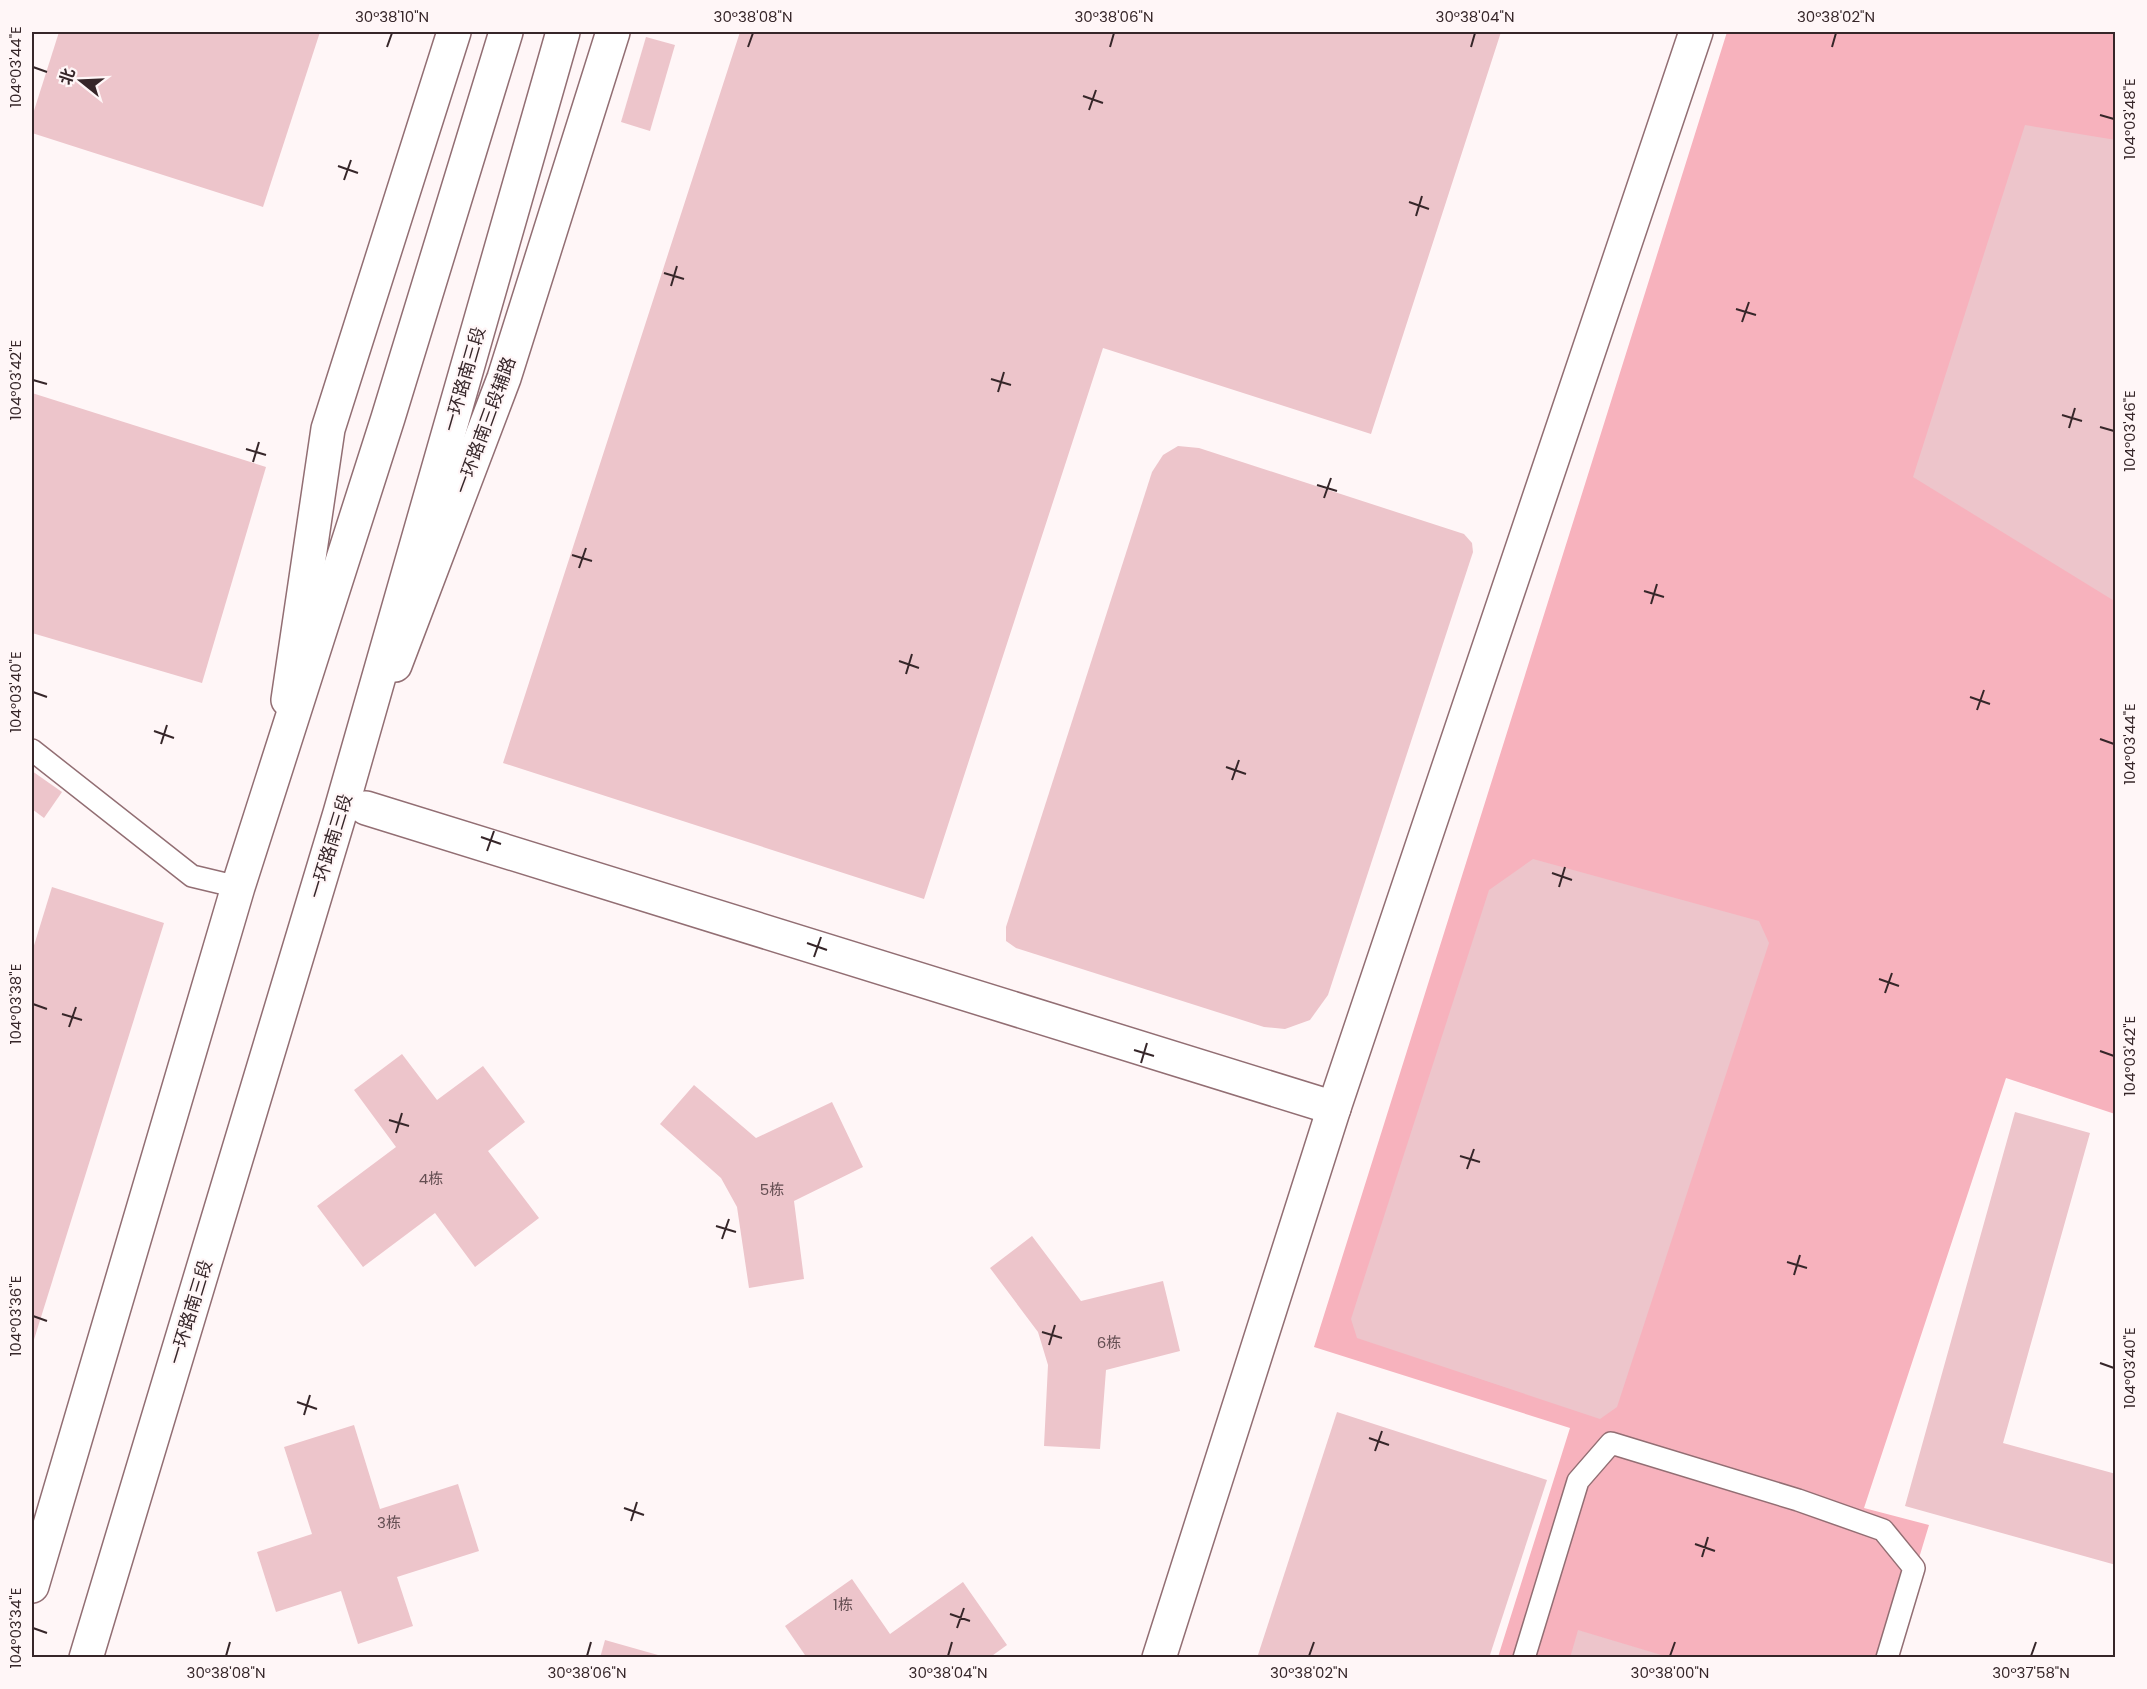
<svg xmlns="http://www.w3.org/2000/svg" width="2147" height="1689" viewBox="0 0 2147 1689" font-family="Poppins,'Noto Sans SC',sans-serif">
<style>
.green{fill:#f7b2bd}
.building{fill:#edc5cb}
.lines{fill:none;stroke-linecap:round;stroke-linejoin:round}
.service-casing{stroke:#926e73;stroke-width:24}
.minor-casing{stroke:#926e73;stroke-width:36}
.secondary-casing{stroke:#926e73;stroke-width:36}
.primary-casing{stroke:#926e73;stroke-width:36}
.service{stroke:#fff;stroke-width:21}
.minor{stroke:#fff;stroke-width:33}
.secondary{stroke:#fff;stroke-width:33}
.primary{stroke:#fff;stroke-width:33}
.ticks{fill:none;stroke:#362629;stroke-width:2}
.labels{text-anchor:middle;dominant-baseline:central;stroke-width:4.5;stroke-linejoin:round;paint-order:stroke}
.number-label{font-size:15px;fill:#644e52}
.street-label{font-size:18px;fill:#362629;stroke:#fff6f7}
.neatline{fill:none;stroke:#362629;stroke-width:2}
.ticks-label{font-size:15px;text-anchor:middle;fill:#362629}
</style>
<rect width="100%" height="100%" fill="#fff6f7"/>
<path class="green" d="M 1727,32 L 2115,32 L 2115,1114 L 2006,1078 L 1864,1508 L 1929,1525 L 1889,1657 L 1498,1657 L 1570,1428 L 1314,1347 Z"/>
<g class="building">
<path d="M 59,32 L 320,32 L 263,207 L 32,133 L 32,117 Z"/>
<path d="M 740,32 L 1501,32 L 1371,434 L 1103,348 L 924,899 L 503,763 Z"/>
<path d="M 646,37 L 675,45 L 650,131 L 621,122 Z"/>
<path d="M 2025,125 L 2116,140 L 2116,602 L 1913,477 Z"/>
<path d="M 32,393 L 266,467 L 202,683 L 32,633 Z"/>
<path d="M 1178,446 L 1199,448 L 1464,534 L 1472,543 L 1473,552 L 1328,995 L 1310,1020 L 1285,1029 L 1264,1027 L 1016,948 L 1006,941 L 1006,927 L 1152,472 L 1163,455 Z"/>
<path d="M 32,771 L 62,792 L 44,818 L 32,809 Z"/>
<path d="M 1533,859 L 1759,921 L 1769,943 L 1617,1407 L 1600,1419 L 1357,1338 L 1351,1319 L 1489,890 Z"/>
<path d="M 52,887 L 164,923 L 32,1346 L 32,952 Z"/>
<path d="M 402,1054 L 437,1100 L 483,1066 L 525,1122 L 488,1151 L 539,1218 L 475,1267 L 435,1213 L 363,1267 L 317,1206 L 396,1147 L 354,1090 Z"/>
<path d="M 694,1085 L 756,1138 L 832,1102 L 863,1167 L 794,1201 L 804,1279 L 749,1288 L 737,1207 L 721,1178 L 660,1124 Z"/>
<path d="M 2015,1112 L 2090,1133 L 2003,1443 L 2116,1474 L 2116,1565 L 1905,1506 Z"/>
<path d="M 1032,1236 L 1081,1301 L 1163,1281 L 1180,1351 L 1106,1370 L 1100,1449 L 1044,1446 L 1048,1365 L 1038,1332 L 990,1268 Z"/>
<path d="M 1337,1412 L 1547,1480 L 1489,1658 L 1257,1658 Z"/>
<path d="M 354,1425 L 380,1509 L 458,1484 L 479,1551 L 397,1577 L 413,1626 L 358,1644 L 341,1591 L 276,1612 L 257,1552 L 312,1534 L 284,1447 Z"/>
<path d="M 852,1579 L 890,1634 L 963,1582 L 1007,1645 L 989,1658 L 807,1658 L 785,1626 Z"/>
<path d="M 1578,1630 L 1668,1657 L 1668,1658 L 1570,1658 Z"/>
<path d="M 605,1640 L 665,1657 L 665,1658 L 600,1658 Z"/>
</g>
<g class="lines">
<defs>
<g id="service">
<path d="M 32,750 L 192,876 L 238,887"/>
<path d="M 1524,1658 L 1578,1481 L 1611,1443 L 1798,1500 L 1883,1530 L 1914,1568 L 1887,1658"/>
</g>
<g id="minor">
<path d="M 366,808 L 1334,1108"/>
<path d="M 1159,1658 L 1334,1108 L 1696,32"/>
</g>
<g id="secondary">
<path d="M 395,665 L 504,378 L 613,32"/>
<path d="M 288,700 L 328,429 L 454,32"/>
</g>
<g id="primary">
<path d="M 32,1586 L 238,887 L 388,418 L 506,32"/>
<path d="M 86,1658 L 340,813 L 563,32"/>
</g>
</defs>
<use href="#service" class="service-casing"/>
<use href="#minor" class="minor-casing"/>
<use href="#secondary" class="secondary-casing"/>
<use href="#primary" class="primary-casing"/>
<use href="#service" class="service"/>
<use href="#minor" class="minor"/>
<use href="#secondary" class="secondary"/>
<use href="#primary" class="primary"/>
</g>
<path class="ticks" d="M 387,47 L 392,33M 748,47 L 753,33M 1110,47 L 1114,33M 1471,47 L 1475,33M 1832,47 L 1836,33M 33,67 L 47,72M 1083,96 L 1103,103M 1089,110 L 1096,90M 2100,115 L 2114,119M 338,166 L 358,173M 344,180 L 351,160M 1409,202 L 1429,209M 1416,216 L 1422,196M 664,273 L 684,279M 671,286 L 677,266M 1736,309 L 1756,315M 1742,322 L 1749,302M 991,379 L 1011,385M 33,380 L 47,384M 998,392 L 1004,372M 2062,415 L 2082,421M 2100,427 L 2114,431M 2069,428 L 2075,408M 246,449 L 266,455M 253,462 L 259,442M 1317,485 L 1337,491M 1324,498 L 1331,478M 572,555 L 592,561M 579,568 L 586,548M 1644,591 L 1664,597M 1651,604 L 1657,584M 899,661 L 919,668M 906,674 L 912,654M 33,692 L 47,697M 1970,697 L 1990,704M 1977,710 L 1984,690M 154,731 L 174,738M 2100,739 L 2114,744M 161,744 L 167,725M 1226,767 L 1246,774M 1232,780 L 1239,760M 481,837 L 501,844M 487,851 L 494,831M 1552,873 L 1572,880M 1559,887 L 1565,867M 807,943 L 827,950M 814,957 L 821,937M 1879,979 L 1899,986M 1885,993 L 1892,973M 33,1004 L 47,1009M 62,1014 L 82,1020M 69,1027 L 76,1007M 1134,1050 L 1154,1056M 2100,1051 L 2114,1056M 1141,1063 L 1147,1043M 389,1120 L 409,1126M 396,1133 L 402,1113M 1460,1156 L 1480,1162M 1467,1169 L 1474,1149M 716,1226 L 736,1232M 722,1239 L 729,1219M 1787,1262 L 1807,1268M 1794,1275 L 1800,1255M 33,1316 L 47,1321M 1042,1332 L 1062,1338M 1049,1345 L 1055,1325M 2100,1363 L 2114,1368M 297,1402 L 317,1409M 304,1415 L 310,1395M 1369,1438 L 1389,1445M 1375,1451 L 1382,1431M 624,1508 L 644,1515M 631,1521 L 637,1502M 1695,1544 L 1715,1551M 1702,1557 L 1708,1537M 950,1614 L 970,1621M 33,1628 L 47,1633M 957,1628 L 964,1608M 226,1656 L 230,1642M 587,1656 L 591,1642M 948,1656 L 952,1642M 1309,1656 L 1314,1642M 1670,1656 L 1675,1642M 2031,1656 L 2036,1642"/>
<g class="labels">
<g class="number-label">
<text x="431" y="1178">4栋</text>
<text x="772" y="1189">5栋</text>
<text x="1109" y="1342">6栋</text>
<text x="389" y="1522">3栋</text>
<text x="843" y="1604">1栋</text>
</g>
<g class="street-label">
<text transform="translate(464 379) rotate(-74)">一环路南三段</text>
<text transform="translate(485 425) rotate(-70)">一环路南三段辅路</text>
<text transform="translate(330 846) rotate(-73)">一环路南三段</text>
<text transform="translate(190 1312) rotate(-73)">一环路南三段</text>
</g>
</g>
<rect width="2147" height="1689" fill="none" stroke="#fff6f7" stroke-width="66"/>
<g transform="translate(81 81) rotate(288)" stroke="#fff6f7" stroke-width="4.5" paint-order="stroke">
<path d="M0-4.5L10 22L0 15L-10 22Z" fill="#362629"/>
<text y="-9" font-size="16" font-weight="bold" text-anchor="middle" fill="#362629">北</text>
</g>
<rect x="33" y="33" width="2081" height="1623" class="neatline"/>
<g class="ticks-label">
<text x="392" y="22">30°38'10"N</text>
<text x="753" y="22">30°38'08"N</text>
<text x="1114" y="22">30°38'06"N</text>
<text x="1475" y="22">30°38'04"N</text>
<text x="1836" y="22">30°38'02"N</text>
<text transform="translate(16 67) rotate(-90)" y="5">104°03'44"E</text>
<text transform="translate(2130 119) rotate(-90)" y="5">104°03'48"E</text>
<text transform="translate(16 380) rotate(-90)" y="5">104°03'42"E</text>
<text transform="translate(2130 431) rotate(-90)" y="5">104°03'46"E</text>
<text transform="translate(16 692) rotate(-90)" y="5">104°03'40"E</text>
<text transform="translate(2130 744) rotate(-90)" y="5">104°03'44"E</text>
<text transform="translate(16 1004) rotate(-90)" y="5">104°03'38"E</text>
<text transform="translate(2130 1056) rotate(-90)" y="5">104°03'42"E</text>
<text transform="translate(16 1316) rotate(-90)" y="5">104°03'36"E</text>
<text transform="translate(2130 1368) rotate(-90)" y="5">104°03'40"E</text>
<text transform="translate(16 1628) rotate(-90)" y="5">104°03'34"E</text>
<text x="226" y="1678">30°38'08"N</text>
<text x="587" y="1678">30°38'06"N</text>
<text x="948" y="1678">30°38'04"N</text>
<text x="1309" y="1678">30°38'02"N</text>
<text x="1670" y="1678">30°38'00"N</text>
<text x="2031" y="1678">30°37'58"N</text>
</g>
</svg>
